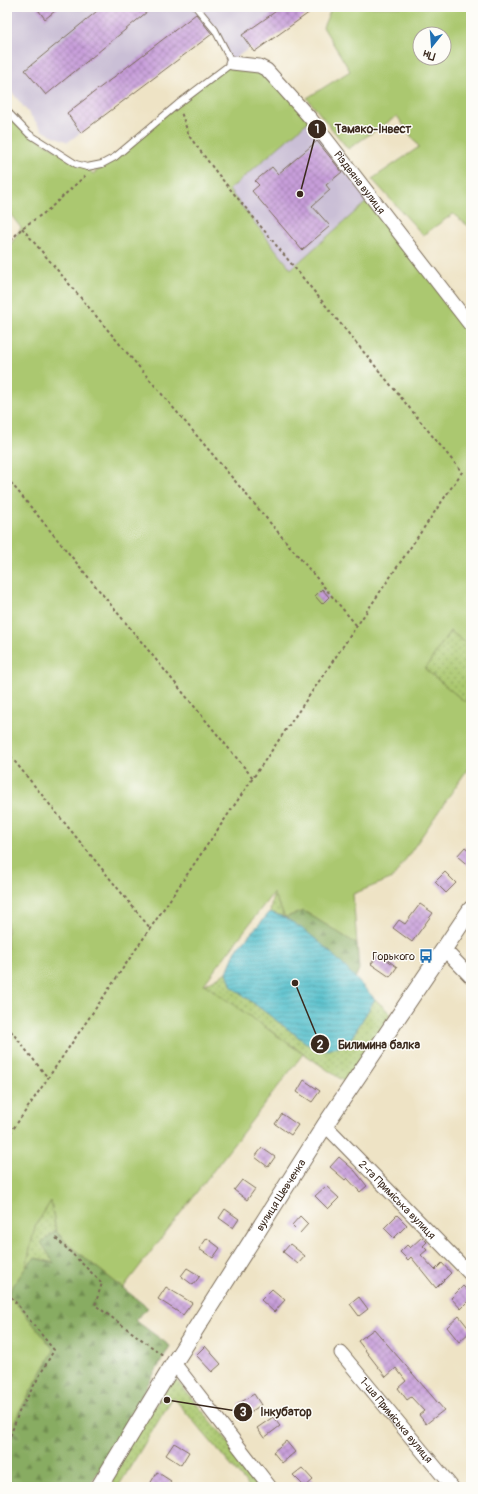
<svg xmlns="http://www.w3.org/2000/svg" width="478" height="1494" viewBox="0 0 478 1494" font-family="Pangolin,sans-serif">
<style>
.industrial{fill:#cabfd6}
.grass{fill:url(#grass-dots);stroke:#737946}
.forest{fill:url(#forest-firs);stroke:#626b40}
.garden{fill:#abc86f;stroke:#737946;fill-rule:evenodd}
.water{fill:url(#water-rules);stroke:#467475}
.building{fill:url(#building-cross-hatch)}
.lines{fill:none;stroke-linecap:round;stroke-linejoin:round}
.service-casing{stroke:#7a6b58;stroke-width:8}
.minor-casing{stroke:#7a6b58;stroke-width:15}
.tertiary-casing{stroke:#7a6b58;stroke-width:18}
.path{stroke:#7a6b58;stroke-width:2;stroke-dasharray:3 3;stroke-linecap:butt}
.service{stroke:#fff;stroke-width:6}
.minor{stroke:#fff;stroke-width:13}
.tertiary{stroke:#fff;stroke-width:16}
.labels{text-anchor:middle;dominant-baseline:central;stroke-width:3;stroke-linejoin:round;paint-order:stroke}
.street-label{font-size:11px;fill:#3b2a1e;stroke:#fdfcf7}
.poi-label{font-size:11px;fill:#3b2a1e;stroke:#fdfcf7;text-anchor:end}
.leader{fill:none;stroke:#3b2a1e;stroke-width:1.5}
.callout-dot{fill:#3b2a1e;stroke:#fdfcf7;stroke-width:1.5}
.mark-label{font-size:12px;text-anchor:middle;font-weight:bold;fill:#fff}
.callout-label{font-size:12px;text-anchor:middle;font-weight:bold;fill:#3b2a1e;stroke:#fdfcf7;stroke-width:3;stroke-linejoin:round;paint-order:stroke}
</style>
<defs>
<pattern id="grass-dots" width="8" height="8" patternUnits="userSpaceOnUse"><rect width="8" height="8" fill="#abc86f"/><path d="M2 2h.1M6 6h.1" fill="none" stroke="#8ca35b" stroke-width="1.8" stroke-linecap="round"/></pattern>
<pattern id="forest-firs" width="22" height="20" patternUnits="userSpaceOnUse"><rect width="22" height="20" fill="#88ac62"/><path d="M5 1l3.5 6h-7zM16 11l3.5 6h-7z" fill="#708c50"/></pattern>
<pattern id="water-rules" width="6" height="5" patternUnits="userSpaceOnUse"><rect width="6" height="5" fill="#52bfcc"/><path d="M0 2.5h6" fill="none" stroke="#459ba5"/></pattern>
<pattern id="building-cross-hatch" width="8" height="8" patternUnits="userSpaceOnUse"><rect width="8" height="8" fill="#c79eda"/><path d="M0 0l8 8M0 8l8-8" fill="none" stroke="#a381b0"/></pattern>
</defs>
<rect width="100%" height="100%" fill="#fdfcf7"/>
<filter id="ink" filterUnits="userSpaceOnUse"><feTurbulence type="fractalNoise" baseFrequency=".025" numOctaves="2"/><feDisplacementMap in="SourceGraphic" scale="8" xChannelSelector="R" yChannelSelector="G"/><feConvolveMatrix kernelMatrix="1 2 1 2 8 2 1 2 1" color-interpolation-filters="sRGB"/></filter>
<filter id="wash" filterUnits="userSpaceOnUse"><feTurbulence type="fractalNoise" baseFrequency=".012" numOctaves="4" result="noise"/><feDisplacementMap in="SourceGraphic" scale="16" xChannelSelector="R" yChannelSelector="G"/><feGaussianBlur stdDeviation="0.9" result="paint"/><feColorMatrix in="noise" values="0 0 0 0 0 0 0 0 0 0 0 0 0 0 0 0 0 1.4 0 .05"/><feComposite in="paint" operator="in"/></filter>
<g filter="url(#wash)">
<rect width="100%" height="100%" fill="#eee3c5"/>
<g class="industrial">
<path d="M 7,7 L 305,7 L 226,65 L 225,51 L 215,30 L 68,142 L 43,131 L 7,86 Z"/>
<path d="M 311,119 L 372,197 L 291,269 L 229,190 Z"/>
</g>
<g class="grass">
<path d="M 450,631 L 471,647 L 471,694 L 465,702 L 425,669 Z"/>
<path d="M 273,893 L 285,917 L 270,912 Z"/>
<path d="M 227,972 L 232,987 L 309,1045 L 349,1042 L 375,999 L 391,1014 L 345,1082 L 204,985 Z"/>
<path d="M 51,1201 L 56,1231 L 42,1242 L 55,1263 L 35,1258 L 26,1267 L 35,1226 Z"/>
<path d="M 175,1379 L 183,1388 L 267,1487 L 249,1487 L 173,1397 L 118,1487 L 102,1487 L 169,1384 Z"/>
</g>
<g class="forest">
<path d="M 304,911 L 357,944 L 359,969 L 355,979 L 330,952 L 285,917 Z"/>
<path d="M 56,1231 L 70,1246 L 148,1308 L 135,1320 L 170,1346 L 89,1487 L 7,1487 L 7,1445 L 19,1412 L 54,1350 L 8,1293 L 26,1267 L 35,1258 L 54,1263 L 41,1242 Z"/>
</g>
<g class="garden">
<path d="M 332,7 L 471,7 L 471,228 L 453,214 L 423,235 L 372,179 L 419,147 L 397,116 L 348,149 L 307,98 L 350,71 L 323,27 ZM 420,34 L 444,34 L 444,58 L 420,58 Z"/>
<path d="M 226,65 L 259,66 L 311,119 L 229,190 L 291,269 L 372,197 L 471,326 L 471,647 L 450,631 L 425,669 L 465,702 L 471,694 L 471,764 L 393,878 L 353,894 L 357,944 L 304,911 L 285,917 L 273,893 L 204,984 L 303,1054 L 123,1288 L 70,1246 L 56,1231 L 51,1201 L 35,1226 L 26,1267 L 8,1293 L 54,1350 L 19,1412 L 7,1445 L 7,250 L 21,228 L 7,210 L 7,107 L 29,134 L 87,167 L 93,174 Z"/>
</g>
<path class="water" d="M 270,912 C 311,925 346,969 375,999 L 349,1042 L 328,1050 L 309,1045 L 232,987 L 227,972 L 236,950 Z"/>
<g id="blocks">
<g class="building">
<path d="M 36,7 L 60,7 L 45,19 Z"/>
<path d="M 102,7 L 153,7 L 46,95 L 25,70 Z"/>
<path d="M 282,7 L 317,7 L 254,52 L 242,35 Z"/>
<path d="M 196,14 L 212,34 L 81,133 L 67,113 Z"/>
<path d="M 317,141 L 342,172 L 326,185 L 330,190 L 312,206 L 330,226 L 302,250 L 252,191 L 259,185 L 255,181 L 272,167 L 278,174 Z"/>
<path d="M 322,589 L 329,597 L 322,604 L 315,596 Z"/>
<path d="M 465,847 L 471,852 L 471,868 L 457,856 Z"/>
<path d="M 445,872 L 456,883 L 446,893 L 435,882 Z"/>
<path d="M 420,904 L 433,913 L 412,942 L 393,928 L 399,920 L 405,924 Z"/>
<path d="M 379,954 L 397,967 L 390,977 L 371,964 Z"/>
<path d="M 304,1080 L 320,1091 L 312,1102 L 297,1092 Z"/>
<path d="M 282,1114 L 298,1125 L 291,1135 L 275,1124 Z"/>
<path d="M 262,1148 L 275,1157 L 268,1167 L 255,1157 Z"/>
<path d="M 339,1157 L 355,1171 L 367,1186 L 360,1192 L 347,1178 L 345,1180 L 330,1167 Z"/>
<path d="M 242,1180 L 255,1189 L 247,1200 L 234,1190 Z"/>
<path d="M 326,1186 L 339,1198 L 328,1209 L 315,1196 Z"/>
<path d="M 225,1209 L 239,1219 L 233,1228 L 219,1218 Z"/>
<path d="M 397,1215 L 407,1225 L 394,1238 L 384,1228 Z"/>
<path d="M 300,1216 L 308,1224 L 300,1233 L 292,1225 Z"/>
<path d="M 422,1237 L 427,1242 L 423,1246 L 427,1250 L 421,1255 L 435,1270 L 442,1263 L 451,1273 L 436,1288 L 411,1257 L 408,1260 L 400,1252 L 407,1245 L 410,1248 Z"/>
<path d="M 207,1238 L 220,1248 L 213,1258 L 199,1249 Z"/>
<path d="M 290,1244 L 305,1256 L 298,1264 L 283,1252 Z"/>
<path d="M 187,1268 L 200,1276 L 193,1285 L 181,1276 Z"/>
<path d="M 463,1286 L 471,1294 L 471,1299 L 461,1309 L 451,1298 Z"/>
<path d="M 166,1287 L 192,1303 L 183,1315 L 158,1299 Z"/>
<path d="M 272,1289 L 285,1300 L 274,1312 L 261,1300 Z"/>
<path d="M 359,1297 L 368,1309 L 359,1316 L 350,1304 Z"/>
<path d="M 459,1316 L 471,1331 L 459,1342 L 447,1327 Z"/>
<path d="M 374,1329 L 444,1410 L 426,1424 L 419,1415 L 424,1411 L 411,1397 L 407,1400 L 398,1388 L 406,1381 L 396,1368 L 386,1377 L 358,1341 Z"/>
<path d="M 205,1346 L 221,1364 L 212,1372 L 196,1355 Z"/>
<path d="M 254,1394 L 261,1405 L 246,1415 L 238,1404 Z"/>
<path d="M 273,1417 L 280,1426 L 264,1438 L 257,1428 Z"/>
<path d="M 286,1441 L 295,1452 L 282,1463 L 273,1452 Z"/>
<path d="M 174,1443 L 189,1452 L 181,1465 L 166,1455 Z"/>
<path d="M 302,1468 L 313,1480 L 305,1487 L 293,1475 Z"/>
<path d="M 157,1472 L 171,1481 L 167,1487 L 155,1487 L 150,1484 Z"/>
</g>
</g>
</g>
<g filter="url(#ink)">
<use href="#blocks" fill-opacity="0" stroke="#7a6b58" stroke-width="1"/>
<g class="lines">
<defs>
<path id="service" d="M 7,111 L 29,134 L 76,164 L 87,167 L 102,164 L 115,157 L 178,104 L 232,63 L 215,30 L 196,7"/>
<g id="minor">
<path id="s1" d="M 232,63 L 259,66 L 267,70 L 311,119 L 471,326"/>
<path d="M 444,949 L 471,977"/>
<path id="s2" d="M 325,1125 L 471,1275"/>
<path id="s3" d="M 341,1353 L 452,1487"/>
<path d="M 174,1363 L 270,1487"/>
</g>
<g id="tertiary">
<path id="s4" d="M 99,1487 L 174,1363 L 325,1125 L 471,909"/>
</g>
</defs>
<use href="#service" class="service-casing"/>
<use href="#minor" class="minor-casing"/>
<use href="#tertiary" class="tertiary-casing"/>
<g class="path">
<path d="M 22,228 L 357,626"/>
<path d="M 7,245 L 22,228 L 47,211 L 86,175"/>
<path d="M 7,478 L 253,778"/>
<path d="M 7,752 L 150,928"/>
<path d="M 7,1026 L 48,1078"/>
<path d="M 7,1138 L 462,472 L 217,173 L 189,136 L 181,112"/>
<path d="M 56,1238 L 102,1283 L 95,1305 L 164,1356"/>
<path d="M 7,1292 L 54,1350 L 19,1412 L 7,1445"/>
</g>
<use href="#service" class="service"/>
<use href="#minor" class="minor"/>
<use href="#tertiary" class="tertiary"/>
</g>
</g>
<defs>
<symbol id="bus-bare" viewBox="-9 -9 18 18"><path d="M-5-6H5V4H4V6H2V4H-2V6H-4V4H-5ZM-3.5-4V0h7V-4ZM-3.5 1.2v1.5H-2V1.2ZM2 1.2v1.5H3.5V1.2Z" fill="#1f6fb2" stroke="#fdfcf7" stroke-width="2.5" paint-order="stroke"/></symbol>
</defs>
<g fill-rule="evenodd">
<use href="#bus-bare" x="416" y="946" width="20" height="20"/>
</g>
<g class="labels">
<g class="street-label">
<text stroke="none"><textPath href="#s1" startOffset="182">Різдвяна вулиця</textPath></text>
<text stroke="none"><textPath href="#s4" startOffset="344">вулиця Шевченка</textPath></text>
<text stroke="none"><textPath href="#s2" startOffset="104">2-га Приміська вулиця</textPath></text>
<text stroke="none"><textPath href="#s3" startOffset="87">1-ша Приміська вулиця</textPath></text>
</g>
<g class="poi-label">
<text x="415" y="956">Горького</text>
</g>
</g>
<path class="leader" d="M300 194L317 129M295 983L320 1044M167 1400L243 1412"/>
<g class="callout-dot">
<circle cx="300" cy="194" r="4"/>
<circle cx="295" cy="983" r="4"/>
<circle cx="167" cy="1400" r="4"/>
<circle cx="317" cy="129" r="10"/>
<circle cx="320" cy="1044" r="10"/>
<circle cx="243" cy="1412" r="10"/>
</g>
<g class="mark-label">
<text x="317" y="133">1</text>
<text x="320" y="1049">2</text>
<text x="243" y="1416">3</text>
</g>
<g class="callout-label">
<text x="373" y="133">Тамако-Інвест</text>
<text x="379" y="1049">Билимина балка</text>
<text x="286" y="1416">Інкубатор</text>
</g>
<rect width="478" height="1494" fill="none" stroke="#fdfcf7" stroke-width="24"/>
<g transform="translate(432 46) rotate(197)"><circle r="19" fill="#fdfcf7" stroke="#afa8a0"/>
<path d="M0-3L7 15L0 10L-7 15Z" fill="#1f6fb2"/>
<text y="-6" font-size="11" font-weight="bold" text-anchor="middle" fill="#3b2a1e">Пн</text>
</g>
</svg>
